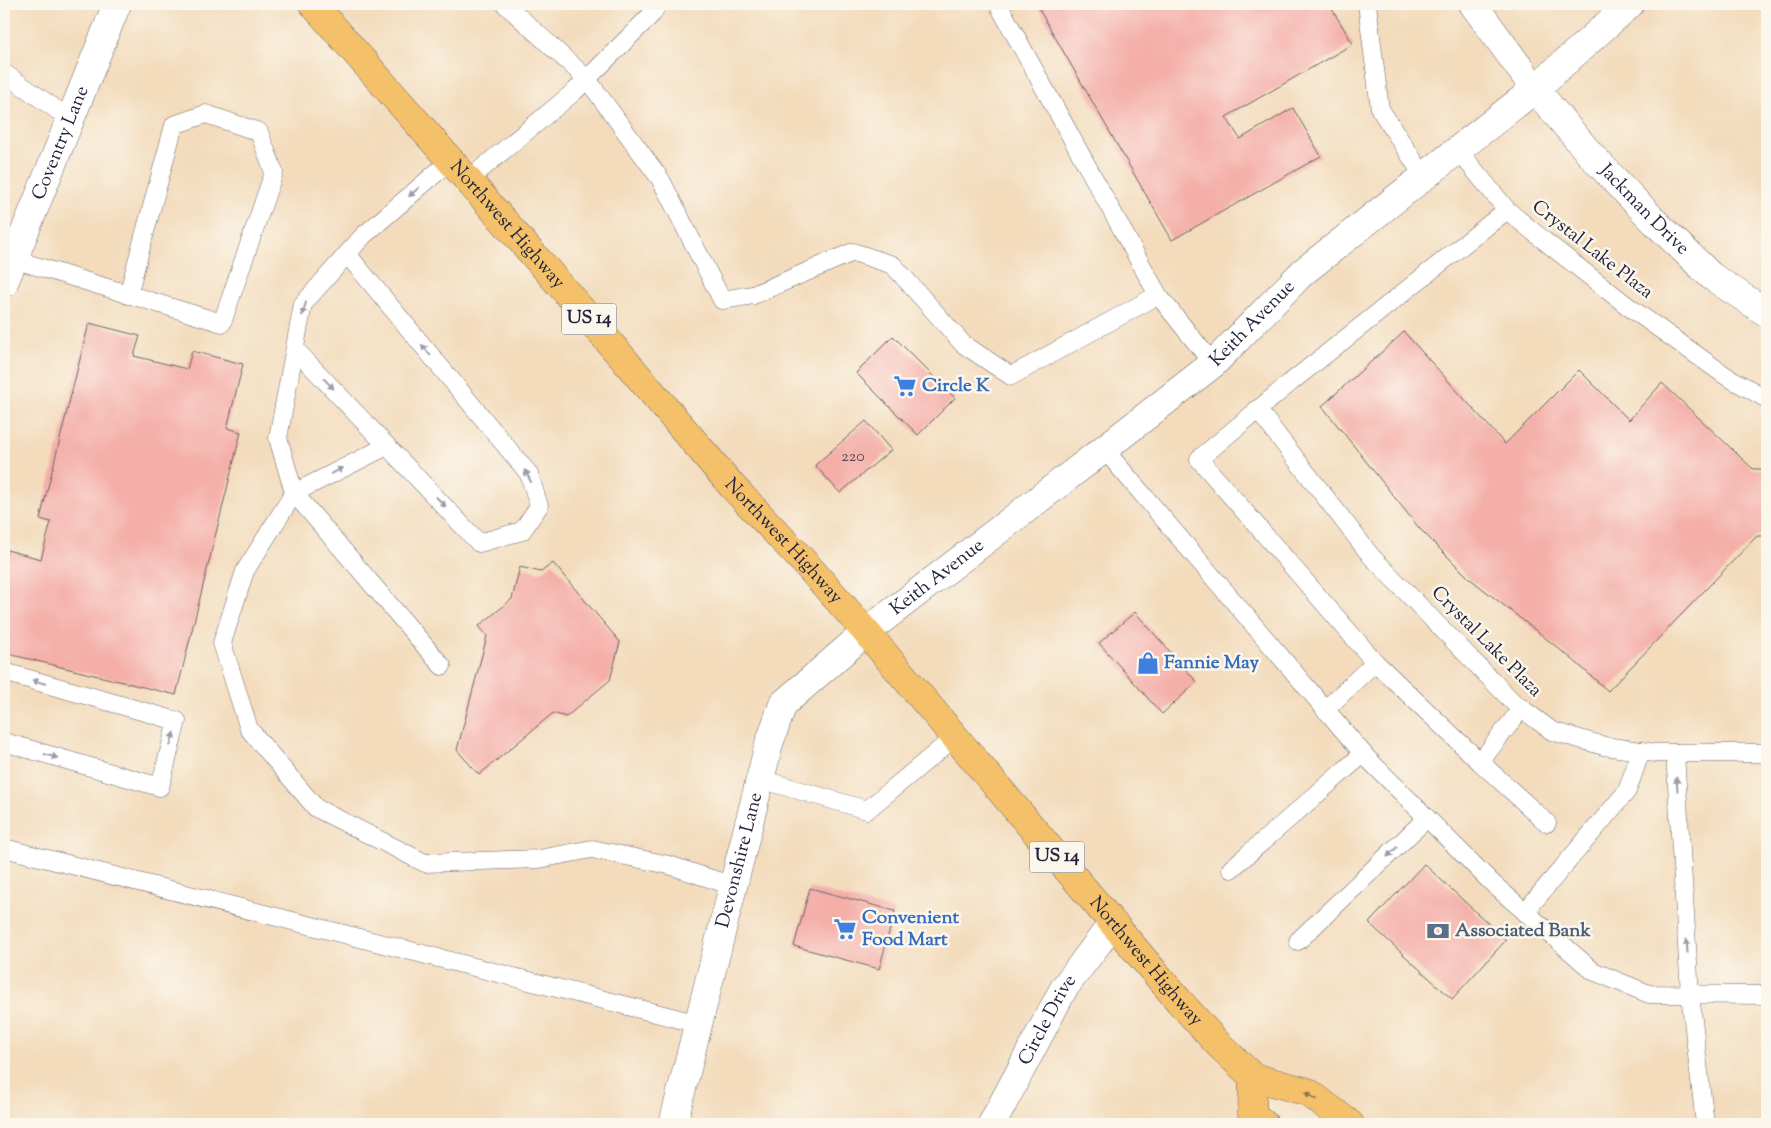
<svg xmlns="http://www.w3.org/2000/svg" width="1771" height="1128" viewBox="0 0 1771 1128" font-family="'Sorts Mill Goudy',serif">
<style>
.building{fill:#f4afa9}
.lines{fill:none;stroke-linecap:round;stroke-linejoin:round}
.lane-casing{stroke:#6b6368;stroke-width:19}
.street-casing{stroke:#6b6368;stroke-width:29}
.primary-casing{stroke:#6b6368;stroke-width:29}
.lane{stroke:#fff;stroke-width:18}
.street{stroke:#fff;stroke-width:28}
.primary{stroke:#f4c16a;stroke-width:28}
.oneway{fill:#9c9ca7}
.oneway2{fill:#8b7252}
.labels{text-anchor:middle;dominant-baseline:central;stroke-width:5;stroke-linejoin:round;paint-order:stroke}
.number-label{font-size:16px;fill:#564556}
.shield{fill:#fbf7ec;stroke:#636270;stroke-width:1}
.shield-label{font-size:18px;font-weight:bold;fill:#22223b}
.street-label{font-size:19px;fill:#22223b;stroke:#fbf7ec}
.shop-label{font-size:19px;font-weight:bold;fill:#366cbe;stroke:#fbf7ec;text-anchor:start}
.service-label{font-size:19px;font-weight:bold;fill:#4e5e75;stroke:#fbf7ec;text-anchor:start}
</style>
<rect width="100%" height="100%" fill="#fbf7ec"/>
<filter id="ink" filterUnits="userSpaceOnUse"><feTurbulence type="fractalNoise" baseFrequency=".02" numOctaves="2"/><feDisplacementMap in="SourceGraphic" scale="10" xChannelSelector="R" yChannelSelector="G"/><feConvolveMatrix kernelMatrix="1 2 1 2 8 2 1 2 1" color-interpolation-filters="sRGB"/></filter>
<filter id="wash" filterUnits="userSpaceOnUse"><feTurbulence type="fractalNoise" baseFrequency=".0096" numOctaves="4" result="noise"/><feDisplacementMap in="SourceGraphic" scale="20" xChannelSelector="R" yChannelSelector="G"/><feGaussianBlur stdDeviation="1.12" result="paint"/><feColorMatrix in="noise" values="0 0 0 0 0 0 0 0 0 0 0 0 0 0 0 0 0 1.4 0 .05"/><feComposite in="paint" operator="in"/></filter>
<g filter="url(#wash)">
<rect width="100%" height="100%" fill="#f3dbbc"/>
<g id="blocks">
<g class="building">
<path d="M 1036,4 L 1329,4 L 1353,44 L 1226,117 L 1240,139 L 1293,108 L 1321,156 L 1172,240 Z"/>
<path d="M 89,323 L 140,336 L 134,356 L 187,369 L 192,351 L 243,364 L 227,428 L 241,432 L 176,695 L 4,653 L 4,563 L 7,550 L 41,559 L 51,522 L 40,519 Z"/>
<path d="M 1404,332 L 1505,444 L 1579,370 L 1629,420 L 1662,383 L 1753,469 L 1767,469 L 1767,536 L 1757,536 L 1608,691 L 1572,659 L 1469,578 L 1419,528 L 1322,406 Z"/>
<path d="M 893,336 L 955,398 L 918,435 L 856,373 Z"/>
<path d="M 866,421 L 891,450 L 840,493 L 815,465 Z"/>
<path d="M 553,563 L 620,642 L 610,680 L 566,717 L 553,713 L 479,775 L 457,750 L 487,636 L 479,626 L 512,599 L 520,567 L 541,572 Z"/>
<path d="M 1135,612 L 1197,682 L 1162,714 L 1099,643 Z"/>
<path d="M 1424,864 L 1506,940 L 1452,999 L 1369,923 Z"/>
<path d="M 810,888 L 895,911 L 879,969 L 794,946 Z"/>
</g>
</g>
</g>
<g filter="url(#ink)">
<use href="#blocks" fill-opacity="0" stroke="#6b6368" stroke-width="1"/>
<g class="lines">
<defs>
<g id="lane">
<path d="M 505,4 L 587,79 L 661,180 L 722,300 L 753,295 L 853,252 L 893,265 L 963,344 L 1011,376 L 1158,295"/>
<path d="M 998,4 L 1158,295 L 1213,364"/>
<path d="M 1367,4 L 1380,109 L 1424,177"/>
<path d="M 4,73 L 70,119"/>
<path d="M 1458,150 L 1507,210 L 1542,239 L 1629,307 L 1726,376 L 1767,399"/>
<path d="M 451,160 L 363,236 L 303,304 L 278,438 L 294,493 L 245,571 L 222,643 L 249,729 L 316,808 L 425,863 L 539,859 L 592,849 L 669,865 L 733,886"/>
<path d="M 468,180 L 575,91 L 653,13 L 657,4"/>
<path d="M 1507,210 L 1291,382 L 1199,459 L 1375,662 L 1480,762 L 1547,823"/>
<path d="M 13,259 L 222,323 L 274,172 L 259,132 L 206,114 L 174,125 L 128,295"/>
<path d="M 295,349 L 479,543 L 522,531 L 539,506 L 529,474 L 347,254"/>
<path d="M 1257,409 L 1371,556 L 1514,703 L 1552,731 L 1604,746 L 1656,753 L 1767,753"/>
<path d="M 387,446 L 294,493 L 442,666"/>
<path d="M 1104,449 L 1366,757 L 1492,883 L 1593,971 L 1649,994 L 1767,995"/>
<path d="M 4,672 L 177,721 L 160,787 L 4,742"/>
<path d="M 1325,710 L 1375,662"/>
<path d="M 1675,753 L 1690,994 L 1705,1124"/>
<path d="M 1480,762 L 1522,708"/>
<path d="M 760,779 L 867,810 L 955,737"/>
<path d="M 4,848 L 699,1024"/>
<path d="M 1231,869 L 1363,754"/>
<path d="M 1525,912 L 1627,791 L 1641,751"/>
<path d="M 1298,941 L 1427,818"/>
</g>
<g id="street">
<path id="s1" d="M 1473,4 L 1535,89 L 1590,154 L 1655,222 L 1711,276 L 1767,313"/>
<path id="s2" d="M 4,283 L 117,4"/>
<path id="s3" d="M 673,1124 L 769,744 L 783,704 L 866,632 L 1104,449 L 1213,364 L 1303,272 L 1535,89 L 1630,4"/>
<path id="s4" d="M 992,1124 L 1064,988 L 1113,923"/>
</g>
<g id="primary">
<path id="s5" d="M 313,4 L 574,301 L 732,486 L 805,563 L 866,632 L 1179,1001 L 1218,1044 L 1253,1077 L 1308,1092 L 1350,1124"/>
<path d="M 1253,1077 L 1252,1114 L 1264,1124"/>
</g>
</defs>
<use href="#lane" class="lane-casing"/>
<use href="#street" class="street-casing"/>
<use href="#primary" class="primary-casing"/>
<use href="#lane" class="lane"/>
<use href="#street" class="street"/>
<use href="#primary" class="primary"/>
</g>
<defs><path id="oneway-solid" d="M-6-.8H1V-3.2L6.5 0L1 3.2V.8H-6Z" transform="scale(1.25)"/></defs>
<g class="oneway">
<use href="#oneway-solid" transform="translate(414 192) rotate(139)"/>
<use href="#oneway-solid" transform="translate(304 309) rotate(107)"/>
<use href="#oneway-solid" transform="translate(426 350) rotate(-130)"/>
<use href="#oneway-solid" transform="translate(329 384) rotate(46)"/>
<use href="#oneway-solid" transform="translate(337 471) rotate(-27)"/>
<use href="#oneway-solid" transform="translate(528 476) rotate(-117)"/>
<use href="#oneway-solid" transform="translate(441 502) rotate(47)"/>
<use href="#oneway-solid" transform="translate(39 682) rotate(-164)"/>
<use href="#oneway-solid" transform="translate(172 739) rotate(-75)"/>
<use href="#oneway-solid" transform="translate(51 756) rotate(16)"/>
<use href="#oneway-solid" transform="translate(1677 784) rotate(-94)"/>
<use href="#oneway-solid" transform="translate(1392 852) rotate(136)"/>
<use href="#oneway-solid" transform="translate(1687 946) rotate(-94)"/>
</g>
<use class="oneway2" href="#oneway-solid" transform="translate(1311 1096) rotate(-149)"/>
</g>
<defs>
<symbol id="supermarket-bare" viewBox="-9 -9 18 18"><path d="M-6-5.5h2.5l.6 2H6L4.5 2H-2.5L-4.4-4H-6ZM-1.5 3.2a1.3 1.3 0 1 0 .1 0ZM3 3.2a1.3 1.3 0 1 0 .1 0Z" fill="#3f7fe0" stroke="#fbf7ec" stroke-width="2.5" paint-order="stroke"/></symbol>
<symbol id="shop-bare" viewBox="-9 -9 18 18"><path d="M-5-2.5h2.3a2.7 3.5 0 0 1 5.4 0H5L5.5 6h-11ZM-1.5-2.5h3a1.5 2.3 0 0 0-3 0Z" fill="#3f7fe0" stroke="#fbf7ec" stroke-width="2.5" paint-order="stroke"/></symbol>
<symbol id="bank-bare" viewBox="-9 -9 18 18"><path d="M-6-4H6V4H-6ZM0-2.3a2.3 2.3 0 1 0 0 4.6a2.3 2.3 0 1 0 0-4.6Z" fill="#5c6f8a" stroke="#fbf7ec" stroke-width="2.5" paint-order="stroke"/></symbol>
</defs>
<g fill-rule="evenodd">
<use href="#supermarket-bare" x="889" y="370" width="32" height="32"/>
<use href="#shop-bare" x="1132" y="647" width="32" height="32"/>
<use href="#supermarket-bare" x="829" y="913" width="32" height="32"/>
<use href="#bank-bare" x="1422" y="915" width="32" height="32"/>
</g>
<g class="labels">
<g class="number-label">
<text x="853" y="457">220</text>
</g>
<g class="shield">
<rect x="561.5" y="303.5" width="55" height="31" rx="4"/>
<rect x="1029.5" y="841.5" width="55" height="31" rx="4"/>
</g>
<g class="shield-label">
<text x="589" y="319">US 14</text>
<text x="1057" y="857">US 14</text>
</g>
<g class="street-label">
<text stroke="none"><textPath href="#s2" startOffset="151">Coventry Lane</textPath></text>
<text stroke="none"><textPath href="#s1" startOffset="268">Jackman Drive</textPath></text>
<text stroke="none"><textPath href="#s5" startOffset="294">Northwest Highway</textPath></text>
<text transform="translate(1592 250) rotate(38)">Crystal Lake Plaza</text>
<text stroke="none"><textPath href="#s3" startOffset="1039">Keith Avenue</textPath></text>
<text stroke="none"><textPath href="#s5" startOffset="714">Northwest Highway</textPath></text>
<text stroke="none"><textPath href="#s3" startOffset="634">Keith Avenue</textPath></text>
<text transform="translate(1486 642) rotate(45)">Crystal Lake Plaza</text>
<text stroke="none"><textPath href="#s3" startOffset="272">Devonshire Lane</textPath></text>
<text stroke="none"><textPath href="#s5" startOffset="1269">Northwest Highway</textPath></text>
<text stroke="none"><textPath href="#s4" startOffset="118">Circle Drive</textPath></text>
</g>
<g class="shop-label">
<text x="922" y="386">Circle K</text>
<text x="1164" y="663">Fannie May</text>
<text x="862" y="918">Convenient<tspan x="862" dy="22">Food Mart</tspan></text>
</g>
<g class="service-label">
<text x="1455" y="931">Associated Bank</text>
</g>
</g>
<rect width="1771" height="1128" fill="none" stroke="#fbf7ec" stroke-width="20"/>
</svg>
